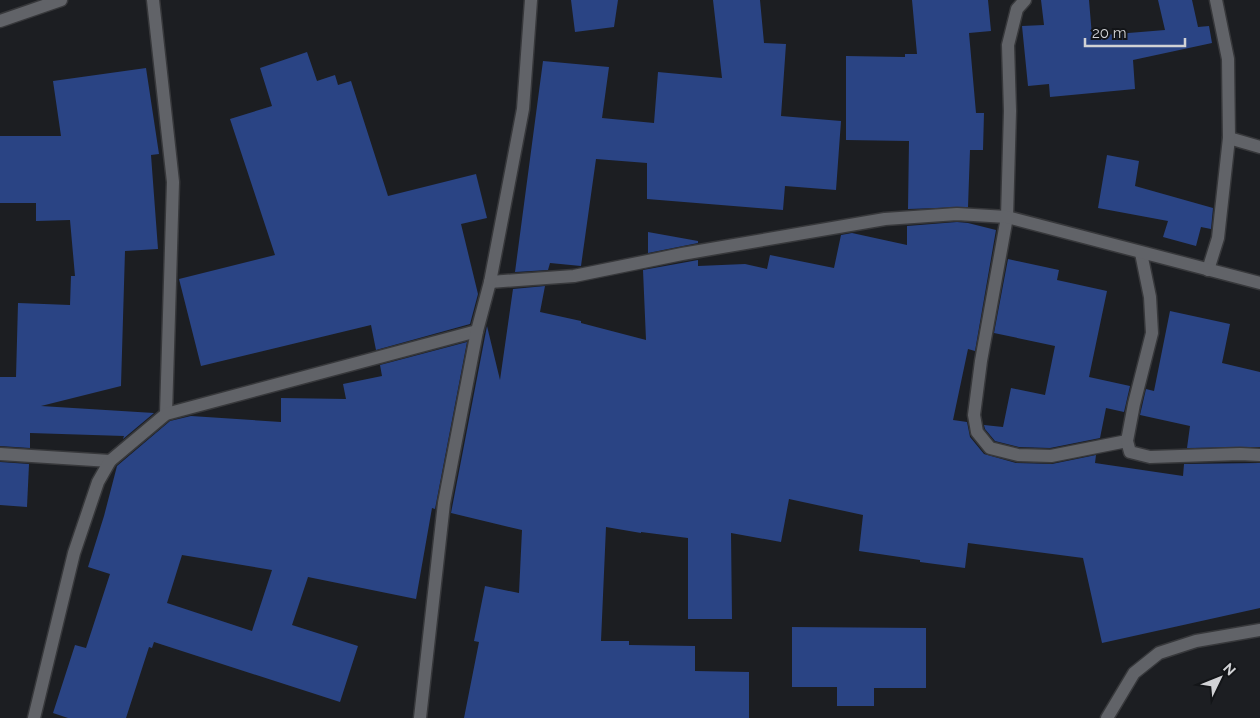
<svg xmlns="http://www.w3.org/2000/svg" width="1260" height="718" viewBox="0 0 1260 718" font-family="Raleway,sans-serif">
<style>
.building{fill:#2a4484;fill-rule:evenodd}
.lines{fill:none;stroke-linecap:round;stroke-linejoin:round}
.minor-casing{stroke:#37383b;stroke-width:15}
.minor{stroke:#616368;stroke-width:12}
</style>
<rect width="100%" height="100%" fill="#1c1e22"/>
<g class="building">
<path d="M 571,0 L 618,0 L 614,27 L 575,32 Z"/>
<path d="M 713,0 L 760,0 L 764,43 L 786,44 L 781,116 L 841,121 L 836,190 L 785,186 L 783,210 L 647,199 L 647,163 L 596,159 L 581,266 L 550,263 L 548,270 L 515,272 L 543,61 L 609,67 L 602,118 L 654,123 L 658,72 L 722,78 Z"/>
<path d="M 912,0 L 988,0 L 991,31 L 969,33 L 976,113 L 984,113 L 983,150 L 970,150 L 968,207 L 908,209 L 909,141 L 846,140 L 846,56 L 905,57 L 905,54 L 917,54 Z"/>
<path d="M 1041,0 L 1089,0 L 1092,36 L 1165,30 L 1158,0 L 1192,0 L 1198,27 L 1209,26 L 1212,43 L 1133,60 L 1135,89 L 1050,97 L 1049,84 L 1028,86 L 1022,26 L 1044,25 Z"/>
<path d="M 307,52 L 317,81 L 335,75 L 338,85 L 351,81 L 388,196 L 476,174 L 487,218 L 461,224 L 478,294 L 470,324 L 376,350 L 371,325 L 201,366 L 179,279 L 275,255 L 230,119 L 272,106 L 260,68 Z"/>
<path d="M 146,68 L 159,154 L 151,155 L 158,249 L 125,251 L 121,386 L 41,406 L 154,413 L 123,439 L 124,436 L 30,433 L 30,448 L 0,446 L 0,377 L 16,377 L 18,303 L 70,305 L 71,276 L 75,276 L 70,220 L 36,221 L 36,203 L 0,203 L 0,136 L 61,136 L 53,81 Z"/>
<path d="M 1107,155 L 1139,161 L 1135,186 L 1213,208 L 1211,229 L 1201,227 L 1196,246 L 1163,237 L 1168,221 L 1098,208 Z"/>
<path d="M 957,222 L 968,223 L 996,230 L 975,351 L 968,349 L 953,420 L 967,422 L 970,437 L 984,454 L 1016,463 L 1052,464 L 1096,455 L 1095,463 L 1183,476 L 1184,464 L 1260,463 L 1260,608 L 1102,643 L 1083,558 L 968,543 L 965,568 L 920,562 L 920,560 L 859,551 L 863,515 L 789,499 L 781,542 L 731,533 L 732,619 L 688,619 L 688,538 L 641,532 L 641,533 L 606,527 L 601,641 L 629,641 L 629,645 L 695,646 L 695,671 L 749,672 L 749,718 L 464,718 L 479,642 L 474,641 L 485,586 L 519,593 L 522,530 L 451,513 L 487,326 L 500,380 L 513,289 L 545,286 L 540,312 L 581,321 L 581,323 L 646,340 L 643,270 L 698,260 L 698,266 L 745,264 L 767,269 L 770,255 L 834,268 L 841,235 L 852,233 L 907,245 L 907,226 Z"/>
<path d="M 648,232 L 698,241 L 698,243 L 648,253 Z"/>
<path d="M 1008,259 L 1059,270 L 1057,280 L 1107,291 L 1089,377 L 1130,386 L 1124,412 L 1106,408 L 1100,438 L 1050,448 L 1019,447 L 995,441 L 985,429 L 984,425 L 1003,427 L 1011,388 L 1045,395 L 1055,346 L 994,333 Z"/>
<path d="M 1170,311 L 1230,324 L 1222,363 L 1260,372 L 1260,447 L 1187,448 L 1190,426 L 1140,415 L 1146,389 L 1154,391 Z"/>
<path d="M 467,342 L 435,509 L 432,508 L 416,599 L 308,577 L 292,625 L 358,646 L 340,702 L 154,642 L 152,648 L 149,647 L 126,718 L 68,718 L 53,713 L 75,645 L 86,648 L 110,574 L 88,567 L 104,516 L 117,466 L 170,421 L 191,416 L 281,422 L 281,398 L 346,399 L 343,384 L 382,376 L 380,365 ZM 182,555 L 272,570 L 252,631 L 167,603 Z"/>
<path d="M 0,462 L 29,464 L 27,507 L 0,505 Z"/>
<path d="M 792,627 L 926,628 L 926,688 L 874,688 L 874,706 L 837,706 L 837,687 L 792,687 Z"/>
</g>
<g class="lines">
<defs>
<g id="minor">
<path d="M 153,0 L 173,182 L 166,414"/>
<path d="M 1025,0 L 1017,9 L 1008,45 L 1010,111 L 1007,217 L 981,361 L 974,415 L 977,432 L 990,448 L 1018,455 L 1051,456 L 1127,441"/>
<path d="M 0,21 L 61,0"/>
<path d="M 1229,138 L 1260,147"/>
<path d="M 1141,253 L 1150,297 L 1152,333 L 1134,404 L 1127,441 L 1130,452 L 1150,457 L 1240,454 L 1260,455"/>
<path d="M 1208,270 L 1218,238 L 1229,138 L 1228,59 L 1216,0"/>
<path d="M 490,282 L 574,276 L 682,254 L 885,219 L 957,214 L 1007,217 L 1260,283"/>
<path d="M 0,454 L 110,461"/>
<path d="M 34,718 L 74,553 L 98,482 L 110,461 L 166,414 L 477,331"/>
<path d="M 420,718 L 444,503 L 477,331 L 490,282 L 523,109 L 531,0"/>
<path d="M 1107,718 L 1134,673 L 1159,653 L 1196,641 L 1260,630"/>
</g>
</defs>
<use href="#minor" class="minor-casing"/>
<use href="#minor" class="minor"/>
</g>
<g transform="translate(1220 678) rotate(47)" stroke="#131518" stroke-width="4" paint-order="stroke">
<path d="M0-4L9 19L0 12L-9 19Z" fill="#d1d2d5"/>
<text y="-8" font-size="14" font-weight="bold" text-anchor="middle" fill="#d1d2d5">N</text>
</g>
<path d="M1085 38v8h100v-8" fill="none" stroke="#d1d2d5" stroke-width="2.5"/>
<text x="1092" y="38" font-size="15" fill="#d1d2d5" stroke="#131518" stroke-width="4" paint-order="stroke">20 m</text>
</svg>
